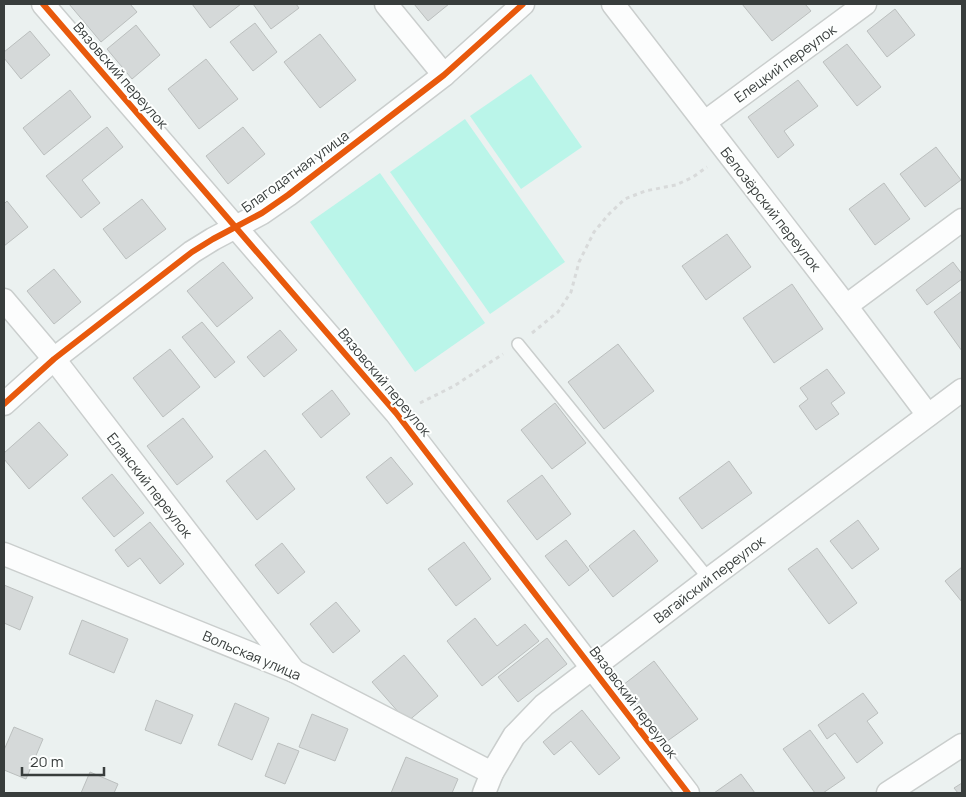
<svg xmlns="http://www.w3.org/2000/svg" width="966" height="797" viewBox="0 0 966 797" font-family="Manrope,sans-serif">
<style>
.green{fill:#baf5e9}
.building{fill:#d5d9d9;stroke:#bbbfbe}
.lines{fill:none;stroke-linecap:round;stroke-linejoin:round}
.service-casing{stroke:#cacecd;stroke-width:14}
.minor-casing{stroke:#cacecd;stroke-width:25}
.path{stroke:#d8dada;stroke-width:3;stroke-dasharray:4 4;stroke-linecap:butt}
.service{stroke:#fcfdfd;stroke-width:11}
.minor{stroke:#fcfdfd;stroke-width:22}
.cycleway-casing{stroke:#fdfffe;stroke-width:9}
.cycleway{stroke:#e8590c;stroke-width:6}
.labels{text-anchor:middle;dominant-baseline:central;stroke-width:4;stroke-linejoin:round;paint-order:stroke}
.street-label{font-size:14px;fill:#383d3c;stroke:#fdfffe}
</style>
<rect width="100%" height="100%" fill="#ebf1f0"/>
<g class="green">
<path d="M 531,74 L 582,147 L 521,189 L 470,116 Z"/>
<path d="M 465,119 L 565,262 L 490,314 L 390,172 Z"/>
<path d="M 380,173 L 485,323 L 415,372 L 310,222 Z"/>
</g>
<g class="building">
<path d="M 69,4 L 130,4 L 137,12 L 101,42 Z"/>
<path d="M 192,4 L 241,4 L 210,28 Z"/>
<path d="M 253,4 L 296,4 L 299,8 L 271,29 Z"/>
<path d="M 414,4 L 449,4 L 428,21 Z"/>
<path d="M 742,4 L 805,4 L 811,11 L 772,41 Z"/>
<path d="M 895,9 L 915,35 L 887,57 L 867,31 Z"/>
<path d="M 255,23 L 277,52 L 253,71 L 230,42 Z"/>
<path d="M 136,25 L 160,55 L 132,79 L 107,49 Z"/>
<path d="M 30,31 L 50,55 L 21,79 L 4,58 L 4,52 Z"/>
<path d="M 320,34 L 356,80 L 320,108 L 284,62 Z"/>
<path d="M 847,44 L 881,87 L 857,106 L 823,62 Z"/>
<path d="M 206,59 L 238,99 L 199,129 L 168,89 Z"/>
<path d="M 798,80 L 818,106 L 784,131 L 794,145 L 778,158 L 748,117 Z"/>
<path d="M 70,90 L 91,117 L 44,155 L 23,128 Z"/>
<path d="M 107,127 L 123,147 L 82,180 L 100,203 L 81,218 L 46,176 Z"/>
<path d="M 243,127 L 265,154 L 228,184 L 206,156 Z"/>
<path d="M 936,147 L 961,180 L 925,207 L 900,174 Z"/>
<path d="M 884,183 L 910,219 L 875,245 L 849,209 Z"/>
<path d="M 142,199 L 166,229 L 126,259 L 103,229 Z"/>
<path d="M 7,201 L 28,227 L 4,246 L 4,204 Z"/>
<path d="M 727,234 L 751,267 L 706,300 L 682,266 Z"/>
<path d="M 223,262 L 253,298 L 217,327 L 187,291 Z"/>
<path d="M 953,262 L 962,274 L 962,279 L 927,305 L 916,290 Z"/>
<path d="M 54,269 L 81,302 L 54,324 L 27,291 Z"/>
<path d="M 792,284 L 823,329 L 774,363 L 743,318 Z"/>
<path d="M 962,291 L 962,351 L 934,312 Z"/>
<path d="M 202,322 L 235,362 L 215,378 L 182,337 Z"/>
<path d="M 280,330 L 297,350 L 264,377 L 247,357 Z"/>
<path d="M 618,344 L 654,391 L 604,429 L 568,382 Z"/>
<path d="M 170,349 L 200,387 L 163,417 L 133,378 Z"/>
<path d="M 827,369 L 845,393 L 831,403 L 839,414 L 816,430 L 799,406 L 808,399 L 800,388 Z"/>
<path d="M 332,390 L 350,414 L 321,438 L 302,414 Z"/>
<path d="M 555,403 L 586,443 L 552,469 L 521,430 Z"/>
<path d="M 183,418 L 213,457 L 177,485 L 147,446 Z"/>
<path d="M 39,422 L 68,455 L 29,489 L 4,459 L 4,453 Z"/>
<path d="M 265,450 L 295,489 L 257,520 L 226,481 Z"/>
<path d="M 391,457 L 413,484 L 387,504 L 366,477 Z"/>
<path d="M 729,461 L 752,493 L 702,529 L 679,498 Z"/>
<path d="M 112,474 L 144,513 L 114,537 L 82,498 Z"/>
<path d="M 542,475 L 571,514 L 537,540 L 507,501 Z"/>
<path d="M 858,520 L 879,549 L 852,569 L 830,541 Z"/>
<path d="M 150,522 L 184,564 L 160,584 L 140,558 L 128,567 L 115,550 Z"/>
<path d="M 634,530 L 658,561 L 613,597 L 589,566 Z"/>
<path d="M 566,540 L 589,570 L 569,586 L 545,556 Z"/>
<path d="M 464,542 L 491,579 L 456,606 L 428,569 Z"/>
<path d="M 282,543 L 305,572 L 278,594 L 255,565 Z"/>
<path d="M 817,548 L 857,603 L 829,624 L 788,569 Z"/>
<path d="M 962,567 L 962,602 L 945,581 Z"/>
<path d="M 4,585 L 33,597 L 20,630 L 4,623 Z"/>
<path d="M 336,602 L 360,631 L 333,653 L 310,624 Z"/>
<path d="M 475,618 L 497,646 L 525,624 L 539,641 L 482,686 L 447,641 Z"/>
<path d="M 82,620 L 128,639 L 114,673 L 69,654 Z"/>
<path d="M 547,638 L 567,664 L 518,702 L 498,677 Z"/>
<path d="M 404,655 L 438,696 L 407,722 L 372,682 Z"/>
<path d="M 654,661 L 698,719 L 666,742 L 623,685 Z"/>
<path d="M 863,693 L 878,713 L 867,721 L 883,743 L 857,763 L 835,733 L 827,739 L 818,725 Z"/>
<path d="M 156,700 L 193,715 L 181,744 L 145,730 Z"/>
<path d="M 235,703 L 269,718 L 252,760 L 218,745 Z"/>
<path d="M 582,710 L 620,758 L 599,775 L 571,741 L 554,755 L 543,742 Z"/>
<path d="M 312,714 L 348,729 L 335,761 L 299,747 Z"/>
<path d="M 14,727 L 43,739 L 26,779 L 4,770 L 4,750 Z"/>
<path d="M 810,730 L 845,778 L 823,793 L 815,793 L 783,749 Z"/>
<path d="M 278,743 L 299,751 L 285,784 L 265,776 Z"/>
<path d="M 406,757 L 458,779 L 452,793 L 391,793 Z"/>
<path d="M 90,772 L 118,784 L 114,793 L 81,793 Z"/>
<path d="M 741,774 L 755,793 L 714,793 Z"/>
<path d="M 962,783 L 962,793 L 958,793 L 954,788 Z"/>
</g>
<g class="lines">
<defs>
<path id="service" d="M 518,344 L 709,579"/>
<g id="minor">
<path d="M 43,4 L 396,413 L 688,793"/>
<path d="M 386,4 L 444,75"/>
<path d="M 613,4 L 846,306 L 928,415"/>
<path d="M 705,122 L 865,4"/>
<path d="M 4,300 L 54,359 L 294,671"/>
<path d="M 846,306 L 962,220"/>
<path d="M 4,404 L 54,359 L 192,252 L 213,239 L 262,213 L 288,195 L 444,75 L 523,4"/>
<path d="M 4,554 L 294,671 L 492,773"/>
<path d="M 484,793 L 492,773 L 514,736 L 544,705 L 709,579 L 962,390"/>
<path d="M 888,793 L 962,745"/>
</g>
</defs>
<use href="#service" class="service-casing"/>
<use href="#minor" class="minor-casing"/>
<g class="path">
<path d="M 532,333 L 558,312 L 571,292 L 579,262 L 594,232 L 609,214 L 625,199 L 645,191 L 676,185 L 693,177 L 707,167"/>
<path d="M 420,403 L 454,386 L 503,354"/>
</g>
<use href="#service" class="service"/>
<use href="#minor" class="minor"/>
<defs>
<g id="cycleway">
<path d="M 43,4 L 396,413 L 688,793"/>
<path d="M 4,404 L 54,359 L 192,252 L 213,239 L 262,213 L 288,195 L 444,75 L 523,4"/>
</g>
</defs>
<use href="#cycleway" class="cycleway-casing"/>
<use href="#cycleway" class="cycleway"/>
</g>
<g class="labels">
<g class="street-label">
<text transform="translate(785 63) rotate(-36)">Елецкий переулок</text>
<text transform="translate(121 75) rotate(49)">Вязовский переулок</text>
<text transform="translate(295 171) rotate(-36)">Благодатная улица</text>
<text transform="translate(771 209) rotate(52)">Белозёрский переулок</text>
<text transform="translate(385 382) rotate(50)">Вязовский переулок</text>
<text transform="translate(150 485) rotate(52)">Еланский переулок</text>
<text transform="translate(709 579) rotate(-37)">Вагайский переулок</text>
<text transform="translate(252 655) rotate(23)">Вольская улица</text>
<text transform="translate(634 702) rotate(53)">Вязовский переулок</text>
</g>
</g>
<rect width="966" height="797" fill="none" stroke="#383d3c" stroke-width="10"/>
<path d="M22 767v8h82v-8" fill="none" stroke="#383d3c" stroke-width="2.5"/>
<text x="30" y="767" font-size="15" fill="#383d3c" stroke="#fdfffe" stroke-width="4" paint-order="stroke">20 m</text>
</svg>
